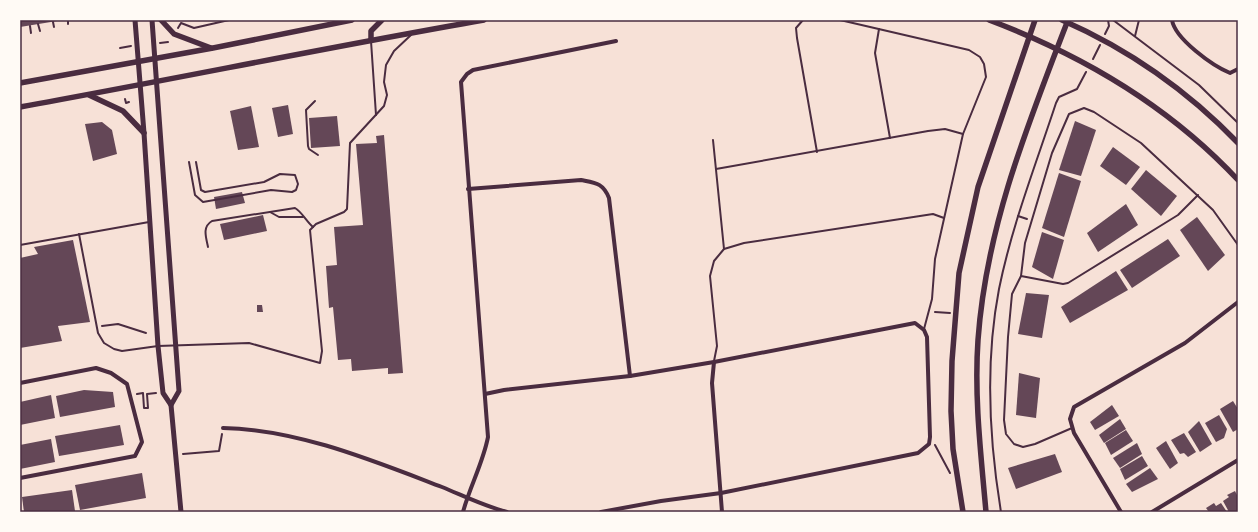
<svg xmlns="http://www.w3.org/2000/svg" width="1258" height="532" viewBox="0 0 1258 532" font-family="'Titillium Web',sans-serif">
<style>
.building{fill:#644757}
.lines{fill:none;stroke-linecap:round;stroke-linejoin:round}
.path{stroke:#4a2c40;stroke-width:2}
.service{stroke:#4a2c40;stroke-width:2}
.minor{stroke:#4a2c40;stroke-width:4}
.tertiary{stroke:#4a2c40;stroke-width:5}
.secondary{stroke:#4a2c40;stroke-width:5.5}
.neatline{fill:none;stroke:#4a2c40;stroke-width:1.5}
</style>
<rect width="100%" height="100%" fill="#f7e1d7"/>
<g class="building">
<path d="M 20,20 L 57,20 L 57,21 L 20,27 Z"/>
<path d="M 288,105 L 293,134 L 278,137 L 272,108 Z"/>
<path d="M 251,106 L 259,147 L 238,150 L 230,111 Z"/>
<path d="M 337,116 L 340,146 L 311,148 L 309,118 Z"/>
<path d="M 1075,121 L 1096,130 L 1081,176 L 1059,170 Z"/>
<path d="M 102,122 L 112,130 L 117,154 L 93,161 L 85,124 Z"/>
<path d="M 384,135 L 403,373 L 388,374 L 388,368 L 352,371 L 351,359 L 338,360 L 333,307 L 329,308 L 326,266 L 337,265 L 334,227 L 363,225 L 356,144 L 377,143 L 376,136 Z"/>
<path d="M 1113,147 L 1140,167 L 1126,185 L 1100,166 Z"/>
<path d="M 1146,170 L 1177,196 L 1161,216 L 1131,189 Z"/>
<path d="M 1059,173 L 1081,181 L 1064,237 L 1042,228 Z"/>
<path d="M 242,192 L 245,203 L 216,209 L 214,197 Z"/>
<path d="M 1126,204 L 1138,225 L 1098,252 L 1087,233 Z"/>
<path d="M 263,215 L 267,231 L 224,240 L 220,224 Z"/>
<path d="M 1197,217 L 1225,255 L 1208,271 L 1180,230 Z"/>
<path d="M 1042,232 L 1064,240 L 1053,279 L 1032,267 Z"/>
<path d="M 1168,239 L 1180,256 L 1132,288 L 1120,270 Z"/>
<path d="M 73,240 L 90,322 L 58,326 L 62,341 L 20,348 L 20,258 L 38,254 L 34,247 Z"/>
<path d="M 1116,271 L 1128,290 L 1070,323 L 1061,307 Z"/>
<path d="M 1026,293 L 1049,295 L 1042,338 L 1018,334 Z"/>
<path d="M 257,305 L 262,305 L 263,312 L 257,312 Z"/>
<path d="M 1019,373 L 1040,378 L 1036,418 L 1016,415 Z"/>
<path d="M 84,390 L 113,392 L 115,407 L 60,417 L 56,396 Z"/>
<path d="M 51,395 L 55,418 L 20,425 L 20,402 Z"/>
<path d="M 1233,401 L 1238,409 L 1238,429 L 1233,432 L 1220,409 Z"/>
<path d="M 1112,405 L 1119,416 L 1095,430 L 1090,422 Z"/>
<path d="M 1219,415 L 1227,429 L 1224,438 L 1216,442 L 1205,423 Z"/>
<path d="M 1120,419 L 1126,429 L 1104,443 L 1099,435 Z"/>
<path d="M 1199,421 L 1212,444 L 1200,452 L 1188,432 Z"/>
<path d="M 120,425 L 124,445 L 59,456 L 55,436 Z"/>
<path d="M 1126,430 L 1133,441 L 1111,455 L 1105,443 Z"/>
<path d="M 1184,433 L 1196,452 L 1188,457 L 1184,453 L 1180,454 L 1171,440 Z"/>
<path d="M 51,439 L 55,462 L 20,469 L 20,445 Z"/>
<path d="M 1166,441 L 1178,463 L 1170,469 L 1156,448 Z"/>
<path d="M 1137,443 L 1142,454 L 1120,468 L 1113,458 Z"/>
<path d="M 1055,454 L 1062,472 L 1016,489 L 1008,468 Z"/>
<path d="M 1142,456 L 1148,466 L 1125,480 L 1120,469 Z"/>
<path d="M 1150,468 L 1158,479 L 1132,492 L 1126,484 Z"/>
<path d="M 142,473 L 146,498 L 80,510 L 75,485 Z"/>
<path d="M 72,490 L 75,511 L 24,512 L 22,497 Z"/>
<path d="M 1235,491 L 1238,497 L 1238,512 L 1229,512 L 1223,501 L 1229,497 L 1227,495 Z"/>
<path d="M 1214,503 L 1216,506 L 1221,503 L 1227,512 L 1209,512 L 1206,508 Z"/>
</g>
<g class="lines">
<g class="path">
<path d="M 1113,20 L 1199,85 L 1238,123"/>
<path d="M 178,28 L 181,23 L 194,28 L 229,20"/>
<path d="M 1105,34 L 1109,26 L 1108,20"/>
<path d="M 1135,36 L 1139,20"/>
<path d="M 160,43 L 168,42"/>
<path d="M 120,48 L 131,46"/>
<path d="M 1093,59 L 1100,45"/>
<path d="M 125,99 L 126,103 L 129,102"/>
<path d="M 1018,216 L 1027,219"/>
<path d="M 935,312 L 950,313"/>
<path d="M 102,326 L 118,324 L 146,333"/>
<path d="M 137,394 L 143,393 L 144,408 L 148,408 L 147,394 L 156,393"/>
<path d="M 935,445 L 950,473"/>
<path d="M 183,454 L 219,451 L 222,434"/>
<path d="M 1001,512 C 989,439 985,362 999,289 C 1012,225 1036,164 1056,103 L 1059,97 L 1077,89 L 1086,72"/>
</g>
<g class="service">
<path d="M 68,20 L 68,24"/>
<path d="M 803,20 L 796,28 L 797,38 L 817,152"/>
<path d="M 840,20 L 969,50 L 980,57 L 984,64 L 986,77 L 963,134 L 935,259 L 932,299 L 924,329"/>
<path d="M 53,22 L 54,27"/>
<path d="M 38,24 L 40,31"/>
<path d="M 30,26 L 31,33"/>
<path d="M 879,29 L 875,53 L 890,138"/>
<path d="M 371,41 L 376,115"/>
<path d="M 315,101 L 306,110 L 308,146 L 309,149 L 318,155"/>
<path d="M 713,140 L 724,249"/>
<path d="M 189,162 L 195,195 L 203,202 L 271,190 L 292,192 L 296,190 L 298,184 L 295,175 L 280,174 L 264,182 L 205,192 L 201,190 L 196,162"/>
<path d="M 716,169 L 928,131 L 945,129 L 963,134"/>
<path d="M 270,212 L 279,217 L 303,217"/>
<path d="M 79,234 L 98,333 L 104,343 L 114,349 L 122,351 L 158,346 L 249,343 L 320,363 L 322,351 L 310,230 L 316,224 L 344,212 L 347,209 L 350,143 L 384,106 L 387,95 L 384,82 L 386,65 L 394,51 L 411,35"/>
<path d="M 20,245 L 149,222"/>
<path d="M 208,247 C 206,237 202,227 212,221 L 295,208 C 302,212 306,221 313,227"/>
<path d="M 1021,276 L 1025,243 L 1052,153 L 1069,114 L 1084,108 L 1094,112 L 1141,143 L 1213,210 L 1238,245"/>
<path d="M 714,361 L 717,346 L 710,276 L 714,261 L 724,249 L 744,243 L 933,214 L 944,218"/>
<path d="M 1072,428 L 1035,444 L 1023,447 L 1014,444 L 1006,434 L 1004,420 L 1008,337 L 1012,294 L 1021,276 L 1063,284 L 1068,283 L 1178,215 L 1198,195"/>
</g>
<g class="minor">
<path d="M 1172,20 C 1175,39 1213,66 1230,73 L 1238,69"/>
<path d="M 468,189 L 581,180 C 596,183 603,183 609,198 L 630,376"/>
<path d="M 714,362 L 712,383 L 722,512"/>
<path d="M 20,383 L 96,368 L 111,373 L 127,384 L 142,442 L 135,456 L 20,478"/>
<path d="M 485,394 L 504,390 L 630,376 L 714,362 L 915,323 L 924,330 L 927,337 L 930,437 L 929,444 L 918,453 L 721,493 L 661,501 L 601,512"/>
<path d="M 223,428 C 297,429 374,461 442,487 C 464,496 484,506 507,512"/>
<path d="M 463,512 C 470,486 483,463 488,437 L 461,82 L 467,74 L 473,70 L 616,41"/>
<path d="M 1121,512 L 1074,433 L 1070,419 L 1074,407 L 1185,343 L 1238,302"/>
<path d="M 1152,512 L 1238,460"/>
</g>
<g class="tertiary">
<path d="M 135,20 L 144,133 L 158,346 L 163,393 L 171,405 L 181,512"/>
<path d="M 152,20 L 179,391 L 171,405"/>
</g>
<g class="secondary">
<path d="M 161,20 L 174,34 L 211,48"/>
<path d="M 989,20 C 1082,55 1170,107 1238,180"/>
<path d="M 1062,20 C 1128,49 1188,91 1238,143"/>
<path d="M 371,40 L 371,31 L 382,20"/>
<path d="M 20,83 L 213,48 L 352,20"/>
<path d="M 89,95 L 123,111 L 144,133"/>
<path d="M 20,107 C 175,79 329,47 484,20"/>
<path d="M 963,512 L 953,449 L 951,411 L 952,361 L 959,273 L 978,187 L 1035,20"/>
<path d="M 986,512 C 981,455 974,397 978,340 C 986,227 1028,124 1068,20"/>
</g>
</g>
<rect width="1258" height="532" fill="none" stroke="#fffaf5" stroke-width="42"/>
<rect x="21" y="21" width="1216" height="490" class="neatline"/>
</svg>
